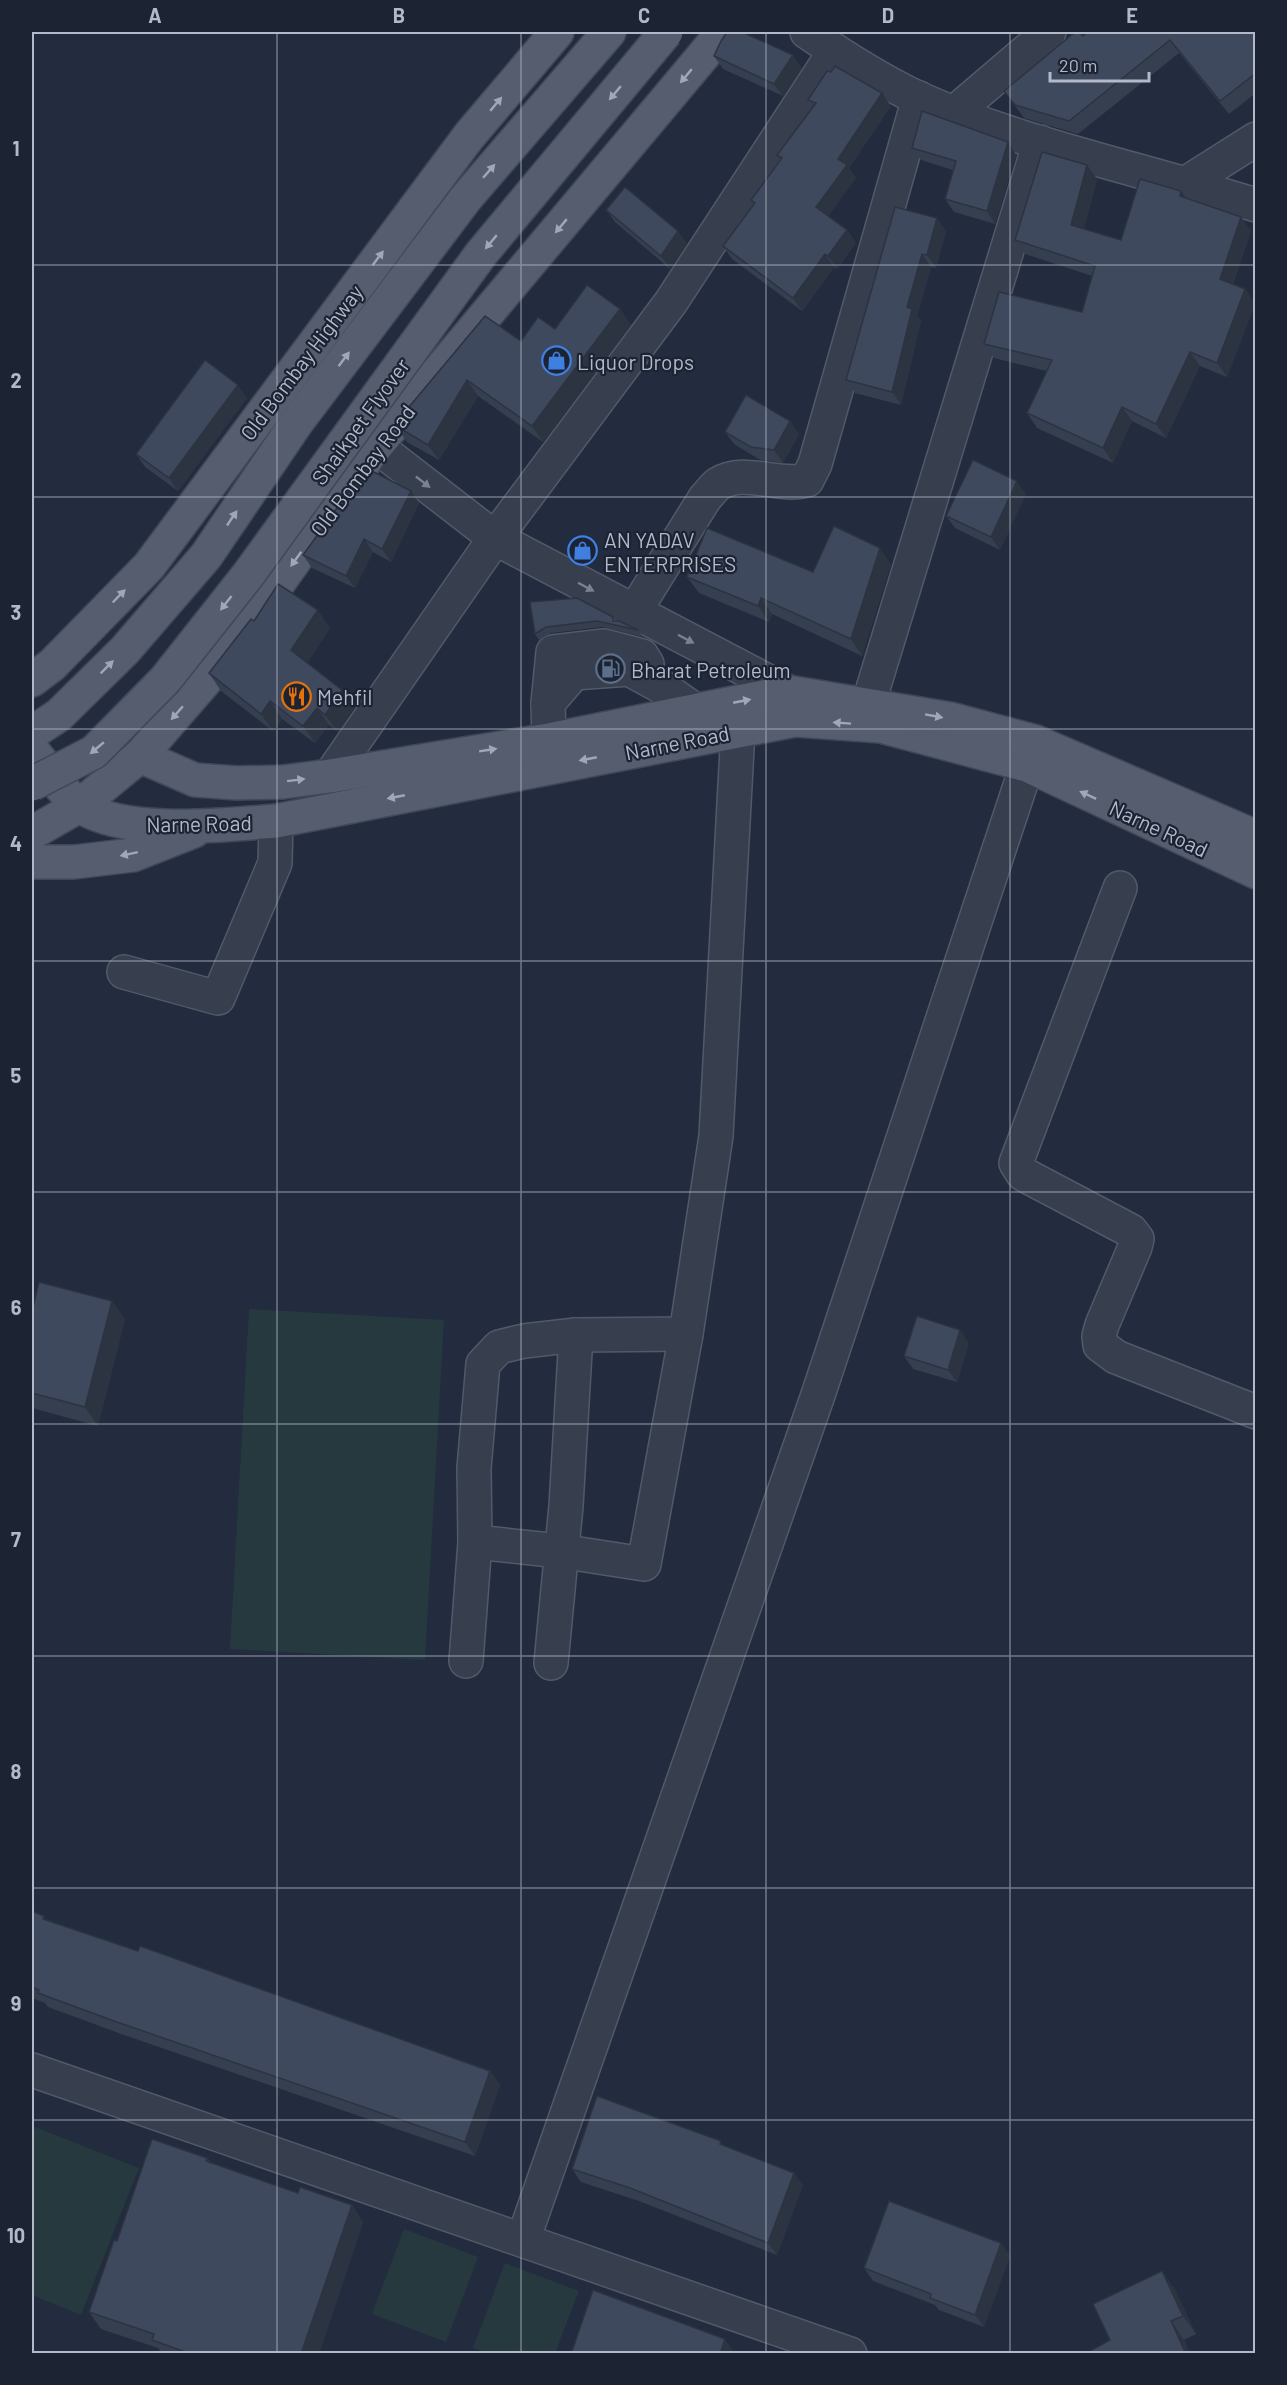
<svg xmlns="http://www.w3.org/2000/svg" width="1287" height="2385" viewBox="0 0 1287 2385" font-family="Barlow,sans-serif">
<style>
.green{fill:#25393f}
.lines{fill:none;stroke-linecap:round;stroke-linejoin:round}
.minor-casing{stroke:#525969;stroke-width:36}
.major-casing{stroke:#404757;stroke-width:36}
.minor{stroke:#373e4e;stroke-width:33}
.major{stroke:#555d6e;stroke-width:33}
.major-bridge-casing{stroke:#404757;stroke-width:36;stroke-linecap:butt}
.major-bridge{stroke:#555d6e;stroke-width:33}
.wall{fill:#363f50}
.shaded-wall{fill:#2c3341}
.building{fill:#3f495d;stroke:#2c3341;stroke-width:1.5}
.oneway{fill:#a0a7b7}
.oneway2{fill:#7b8292}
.grid{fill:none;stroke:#b3b9c9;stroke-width:1.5;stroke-opacity:0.55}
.labels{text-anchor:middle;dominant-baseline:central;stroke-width:4.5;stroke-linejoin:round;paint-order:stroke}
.poi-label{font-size:21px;fill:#b3b9c9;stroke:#1c2333;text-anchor:start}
.street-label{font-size:21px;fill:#b3b9c9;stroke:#1c2333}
.neatline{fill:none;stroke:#b3b9c9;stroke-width:2}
.grid-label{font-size:20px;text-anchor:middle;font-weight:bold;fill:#b3b9c9}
</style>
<rect width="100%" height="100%" fill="#232b3e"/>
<g class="green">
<path d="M 249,1309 L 444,1320 L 425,1660 L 230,1649 Z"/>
<path d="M 35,2127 L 139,2168 L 81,2315 L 32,2295 L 32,2135 Z"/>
<path d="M 404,2229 L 478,2257 L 446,2342 L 372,2314 Z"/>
<path d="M 505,2263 L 579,2291 L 555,2353 L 488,2353 L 473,2348 Z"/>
</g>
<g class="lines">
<defs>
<g id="minor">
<path d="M 807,32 C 842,56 881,81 920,99 C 1003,136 1098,159 1185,184 L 1256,139"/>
<path d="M 954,113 L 1049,32"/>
<path d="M 1185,184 L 1256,205"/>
<path d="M 376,446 L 495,538 L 788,692"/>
<path d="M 634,612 L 705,498 C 709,494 713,488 718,484 C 744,467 779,488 807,480 L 815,464 L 919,98"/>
<path d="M 548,703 L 553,652 L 604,646 L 642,656 L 647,664"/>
<path d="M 868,705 L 1040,142"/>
<path d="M 549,740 L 548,703 L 574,673 L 629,669 L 662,687 L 696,711"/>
<path d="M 330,776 L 495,538 L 671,302 L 835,51"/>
<path d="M 1120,888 L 1016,1163 L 1023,1174 L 1131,1231 L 1137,1239 L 1135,1247 L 1102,1325 L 1099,1336 L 1100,1345 L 1116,1357 L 1256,1412"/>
<path d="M 124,972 L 218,998 L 275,863 L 276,821"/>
<path d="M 475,1542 L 560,1551 L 644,1564 L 686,1334 L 716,1136 L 738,730"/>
<path d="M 466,1661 L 475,1542 L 474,1468 L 483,1364 L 499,1347 L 524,1341 L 576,1335 L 686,1334"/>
<path d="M 551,1663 L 566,1506 L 576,1335"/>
<path d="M 32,2070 L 850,2354"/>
<path d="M 523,2240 L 818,1395 L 1027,765"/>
</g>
<g id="major">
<path d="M 32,680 L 52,665 L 149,566 L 469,136 L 557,32"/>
<path d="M 32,733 L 59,715 L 125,650 L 206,556 L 297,422 L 466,198 L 609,32"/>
<path d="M 32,750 C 42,762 68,799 80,806 C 125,836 223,825 276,821 L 795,720 L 881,726 L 1027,765 L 1256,872"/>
<path d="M 140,756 L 195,780 L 237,783 L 283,782 L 330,776 L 549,740 L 788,692 L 950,719 L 1036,742 L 1256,837"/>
<path d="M 32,833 L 79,806 L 140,756 L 225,658 L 376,446 L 723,32"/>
<path d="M 32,862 L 74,862 L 133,855 L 194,831"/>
</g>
</defs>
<use href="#minor" class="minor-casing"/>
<use href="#major" class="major-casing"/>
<use href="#minor" class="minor"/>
<use href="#major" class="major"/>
<defs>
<path id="major-bridge" d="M 32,784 L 94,752 L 165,680 L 248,575 L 481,254 L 666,32"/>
</defs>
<use href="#major-bridge" class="major-bridge-casing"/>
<use href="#major-bridge" class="major-bridge"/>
</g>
<g class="wall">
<path d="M 1256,32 L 1256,93 L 1229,114 L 1179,53 L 1078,134 L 1024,118 L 1004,91 L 1083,36 Z"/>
<path d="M 714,56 L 802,68 L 783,96 L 723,69 Z"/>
<path d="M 808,100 L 891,106 L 849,168 L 856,178 L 828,216 L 847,230 L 856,243 L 837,269 L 834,267 L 802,311 L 732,259 L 723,246 L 754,204 L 751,200 L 781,160 L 777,155 L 813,106 Z"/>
<path d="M 1008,142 L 1016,155 L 995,224 L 954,212 L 945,199 L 953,170 L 921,160 L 912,148 Z"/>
<path d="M 1087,165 L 1097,179 L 1084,229 L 1121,240 L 1186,198 L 1251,231 L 1233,284 L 1245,289 L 1255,304 L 1227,377 L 1200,366 L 1166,438 L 1132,421 L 1113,463 L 1037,428 L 1027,413 L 1047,371 L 994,358 L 984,344 L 1082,312 L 1092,276 L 1025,254 L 1015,240 Z"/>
<path d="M 895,207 L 946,231 L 936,268 L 931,267 L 917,316 L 921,321 L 901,405 L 855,393 L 846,380 Z"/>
<path d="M 606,210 L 687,244 L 670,269 L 615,222 Z"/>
<path d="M 620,309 L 631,325 L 543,442 L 478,396 L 439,460 L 407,442 L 396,426 L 521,341 L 555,329 Z"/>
<path d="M 247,398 L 178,491 L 145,467 L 136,454 Z"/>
<path d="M 790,421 L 799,434 L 783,463 L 760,460 L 734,444 L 725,432 Z"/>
<path d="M 411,491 L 419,503 L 391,562 L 373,552 L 355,588 L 312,568 L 303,555 Z"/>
<path d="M 1026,494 L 1000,550 L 955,528 L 946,516 Z"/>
<path d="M 891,564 L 862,656 L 772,614 L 769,622 L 699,593 L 687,577 L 813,572 Z"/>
<path d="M 530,602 L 616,621 L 638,630 L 643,637 L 602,627 L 551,633 L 539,640 L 535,634 Z"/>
<path d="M 254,621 L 330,628 L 307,663 L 342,690 L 354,708 L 338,732 L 329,725 L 315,743 L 282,719 L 273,731 L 221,691 L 209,673 Z"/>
<path d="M 112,1301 L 125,1319 L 98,1426 L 32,1408 L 32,1312 Z"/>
<path d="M 969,1343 L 957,1382 L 913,1369 L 904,1356 Z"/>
<path d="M 32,1911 L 47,1920 L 490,2071 L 500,2085 L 475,2156 L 124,2035 L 48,2007 L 45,2003 L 32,1998 Z"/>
<path d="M 725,2146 L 803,2185 L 777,2255 L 639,2201 L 581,2182 L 572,2169 Z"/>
<path d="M 207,2158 L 211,2163 L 298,2193 L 352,2205 L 363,2222 L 319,2354 L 162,2354 L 158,2348 L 101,2329 L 89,2312 L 117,2241 Z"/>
<path d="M 1010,2256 L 984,2327 L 939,2310 L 935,2305 L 873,2281 L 864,2268 Z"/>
<path d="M 1162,2271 L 1175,2290 L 1196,2334 L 1184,2340 L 1190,2354 L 1085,2354 L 1110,2340 Z"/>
</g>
<g class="shaded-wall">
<path d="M 793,55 L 802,68 L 783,96 L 774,84 Z"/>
<path d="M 882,93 L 891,106 L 849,168 L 856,178 L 825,220 L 816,207 L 838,159 Z"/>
<path d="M 1008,142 L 1016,155 L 995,224 L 987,211 Z"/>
<path d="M 1087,165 L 1097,179 L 1081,240 L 1071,225 Z"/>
<path d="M 1181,191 L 1191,205 L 1180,196 Z"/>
<path d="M 1241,217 L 1251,231 L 1229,294 L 1220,279 Z"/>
<path d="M 937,218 L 946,231 L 936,268 L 927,255 Z"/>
<path d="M 847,230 L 856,243 L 837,269 L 828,256 Z"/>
<path d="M 678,231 L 687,244 L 670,269 L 661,256 Z"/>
<path d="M 825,254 L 834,267 L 802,311 L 793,298 Z"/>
<path d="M 922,254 L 931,267 L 917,316 L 921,321 L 901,405 L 892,392 L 907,307 Z"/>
<path d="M 1245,289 L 1255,304 L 1227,377 L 1217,363 Z"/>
<path d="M 620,309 L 631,325 L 543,442 L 532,426 Z"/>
<path d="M 1190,352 L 1200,366 L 1166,438 L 1156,424 Z"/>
<path d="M 467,380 L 478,396 L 439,460 L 428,445 Z"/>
<path d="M 238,385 L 247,398 L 178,491 L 169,478 Z"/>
<path d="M 1122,407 L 1132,421 L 1113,463 L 1103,448 Z"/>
<path d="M 790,421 L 799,434 L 783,463 L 774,450 Z"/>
<path d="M 1017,481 L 1026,494 L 1000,550 L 991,537 Z"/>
<path d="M 411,491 L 419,503 L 391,562 L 382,549 Z"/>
<path d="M 364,539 L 373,552 L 355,588 L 346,576 Z"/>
<path d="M 880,548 L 891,564 L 862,656 L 851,639 Z"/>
<path d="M 761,598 L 772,614 L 769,622 L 758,606 Z"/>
<path d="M 318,610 L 330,628 L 304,668 L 291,650 Z"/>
<path d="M 342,690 L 354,708 L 338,732 L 325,715 Z"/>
<path d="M 270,701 L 282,719 L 273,731 L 261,714 Z"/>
<path d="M 317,708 L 329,725 L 315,743 L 303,726 Z"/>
<path d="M 112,1301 L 125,1319 L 98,1426 L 85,1407 Z"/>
<path d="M 960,1330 L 969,1343 L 957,1382 L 948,1370 Z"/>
<path d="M 490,2071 L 500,2085 L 475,2156 L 465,2142 Z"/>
<path d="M 794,2173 L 803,2185 L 777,2255 L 768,2243 Z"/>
<path d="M 352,2205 L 363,2222 L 319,2354 L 301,2354 Z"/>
<path d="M 1001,2243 L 1010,2256 L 984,2327 L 975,2315 Z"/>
<path d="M 1162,2271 L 1175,2290 L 1196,2334 L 1183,2316 Z"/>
<path d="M 1171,2321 L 1184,2340 L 1190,2354 L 1186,2354 Z"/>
<path d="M 725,2339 L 735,2354 L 720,2354 Z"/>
</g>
<g class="building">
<path d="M 727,32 L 742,32 L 793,55 L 774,84 L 714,56 L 721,41 Z"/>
<path d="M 1075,32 L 1079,32 L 1083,36 L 1087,32 L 1256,32 L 1256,73 L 1220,101 L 1170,40 L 1069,121 L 1015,105 L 1004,91 Z"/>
<path d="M 835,66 L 882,93 L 838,159 L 847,165 L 816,207 L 847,230 L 828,256 L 825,254 L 793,298 L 723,246 L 755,203 L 751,200 L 782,158 L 777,155 L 816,103 L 808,100 L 827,71 L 831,72 Z"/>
<path d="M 922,111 L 1008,142 L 987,211 L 945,199 L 956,161 L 912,148 Z"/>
<path d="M 1042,152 L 1087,165 L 1071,225 L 1121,240 L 1140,179 L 1181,191 L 1180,196 L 1241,217 L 1220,279 L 1245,289 L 1217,363 L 1190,352 L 1156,424 L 1122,407 L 1103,448 L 1027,413 L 1052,360 L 984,344 L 999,292 L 1082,312 L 1095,266 L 1015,240 Z"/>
<path d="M 625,187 L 678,231 L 661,256 L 606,210 Z"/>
<path d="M 895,207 L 937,218 L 927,255 L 922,254 L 907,307 L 912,309 L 892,392 L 846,380 Z"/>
<path d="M 587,285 L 620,309 L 532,426 L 467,380 L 428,445 L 396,426 L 404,413 L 485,316 L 521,341 L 538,317 L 555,329 Z"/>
<path d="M 205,360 L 238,385 L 169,478 L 136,454 Z"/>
<path d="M 746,395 L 790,421 L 774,450 L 751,447 L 725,432 Z"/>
<path d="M 973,460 L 1017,481 L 991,537 L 946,516 Z"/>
<path d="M 366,468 L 411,491 L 382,549 L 364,539 L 346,576 L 303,555 Z"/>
<path d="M 834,526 L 880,548 L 851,639 L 761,598 L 758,606 L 687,577 L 707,528 L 813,572 Z"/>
<path d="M 278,584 L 318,610 L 291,650 L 342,690 L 325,715 L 317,708 L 303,726 L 270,701 L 261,714 L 209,673 L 251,619 L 254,621 Z"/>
<path d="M 577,598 L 613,617 L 613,621 L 619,621 L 638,630 L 597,621 L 546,627 L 535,634 L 530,602 Z"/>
<path d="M 39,1282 L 112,1301 L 85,1407 L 32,1393 L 32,1312 Z"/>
<path d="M 917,1316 L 960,1330 L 948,1370 L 904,1356 Z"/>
<path d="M 32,1911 L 44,1916 L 43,1919 L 138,1951 L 140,1946 L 490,2071 L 465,2142 L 114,2021 L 38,1993 L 39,1990 L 32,1987 Z"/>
<path d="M 597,2096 L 721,2141 L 720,2144 L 794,2173 L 768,2243 L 630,2188 L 572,2169 Z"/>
<path d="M 152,2139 L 207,2158 L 206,2161 L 298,2193 L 300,2187 L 352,2205 L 301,2354 L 191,2354 L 152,2340 L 154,2334 L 89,2312 L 114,2240 L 117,2241 Z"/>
<path d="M 889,2201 L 1001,2243 L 975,2315 L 930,2298 L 931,2294 L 864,2268 Z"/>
<path d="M 1162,2271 L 1183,2316 L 1171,2321 L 1186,2354 L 1085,2354 L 1110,2340 L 1093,2304 Z"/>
<path d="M 593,2290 L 725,2339 L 720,2354 L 571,2354 Z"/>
</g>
<defs><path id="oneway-solid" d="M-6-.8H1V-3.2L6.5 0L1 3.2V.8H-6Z" transform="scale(1.5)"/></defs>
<g class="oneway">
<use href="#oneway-solid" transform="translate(686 76) rotate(130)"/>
<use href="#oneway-solid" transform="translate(615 93) rotate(130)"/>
<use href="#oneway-solid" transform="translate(496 104) rotate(-50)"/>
<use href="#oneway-solid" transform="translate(489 171) rotate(-49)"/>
<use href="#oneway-solid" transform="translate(561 226) rotate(130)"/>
<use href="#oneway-solid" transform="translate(491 242) rotate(130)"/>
<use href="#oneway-solid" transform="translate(378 258) rotate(-53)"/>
<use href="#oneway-solid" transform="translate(344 359) rotate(-53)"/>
<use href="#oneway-solid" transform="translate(232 518) rotate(-56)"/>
<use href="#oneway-solid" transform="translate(296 559) rotate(126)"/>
<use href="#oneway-solid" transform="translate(119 596) rotate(-46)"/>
<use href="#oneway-solid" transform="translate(226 603) rotate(128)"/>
<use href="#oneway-solid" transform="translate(107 667) rotate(-45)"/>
<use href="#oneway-solid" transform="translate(742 701) rotate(-11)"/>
<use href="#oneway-solid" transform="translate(177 713) rotate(131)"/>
<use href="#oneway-solid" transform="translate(934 716) rotate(10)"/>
<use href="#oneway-solid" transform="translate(842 723) rotate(-176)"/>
<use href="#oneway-solid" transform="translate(97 748) rotate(140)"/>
<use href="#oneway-solid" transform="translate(488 750) rotate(-9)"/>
<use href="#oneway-solid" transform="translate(588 759) rotate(169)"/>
<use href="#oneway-solid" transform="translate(296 780) rotate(-7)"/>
<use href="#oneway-solid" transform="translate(1088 795) rotate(-155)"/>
<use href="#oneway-solid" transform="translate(396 797) rotate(169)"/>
<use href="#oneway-solid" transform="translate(129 854) rotate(168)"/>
</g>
<g class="oneway2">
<use href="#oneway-solid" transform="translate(423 482) rotate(38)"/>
<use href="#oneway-solid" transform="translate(586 587) rotate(28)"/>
<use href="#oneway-solid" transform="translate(686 639) rotate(28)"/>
</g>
<path class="grid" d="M 277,32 L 277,2354M 521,32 L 521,2354M 766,32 L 766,2354M 1010,32 L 1010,2354M 32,265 L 1256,265M 32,497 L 1256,497M 32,729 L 1256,729M 32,961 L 1256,961M 32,1192 L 1256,1192M 32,1424 L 1256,1424M 32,1656 L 1256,1656M 32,1888 L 1256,1888M 32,2120 L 1256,2120"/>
<defs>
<symbol id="shop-ring" viewBox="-11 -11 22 22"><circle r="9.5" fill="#1c2333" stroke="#3f7fe0" stroke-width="1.5"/><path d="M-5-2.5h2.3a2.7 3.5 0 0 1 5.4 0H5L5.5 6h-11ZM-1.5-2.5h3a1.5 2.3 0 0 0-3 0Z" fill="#3f7fe0"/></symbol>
<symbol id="fuel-ring" viewBox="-11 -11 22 22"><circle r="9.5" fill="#1c2333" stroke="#5c6f8a" stroke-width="1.5"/><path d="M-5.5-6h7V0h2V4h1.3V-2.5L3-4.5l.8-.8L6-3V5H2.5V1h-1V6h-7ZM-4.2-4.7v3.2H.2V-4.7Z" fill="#5c6f8a"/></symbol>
<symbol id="restaurant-ring" viewBox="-11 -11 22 22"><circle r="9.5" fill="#1c2333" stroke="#e8710a" stroke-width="1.5"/><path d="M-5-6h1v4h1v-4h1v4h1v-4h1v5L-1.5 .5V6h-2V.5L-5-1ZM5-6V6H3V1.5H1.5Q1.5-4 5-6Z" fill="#e8710a"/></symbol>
</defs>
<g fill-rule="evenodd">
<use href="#shop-ring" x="540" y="344" width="33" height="33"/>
<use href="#shop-ring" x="566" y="534" width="33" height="33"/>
<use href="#fuel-ring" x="594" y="652" width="33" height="33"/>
<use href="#restaurant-ring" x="280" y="680" width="33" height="33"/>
</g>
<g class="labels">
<g class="poi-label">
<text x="577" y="361">Liquor Drops</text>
<text x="604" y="539">AN YADAV<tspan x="604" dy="24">ENTERPRISES</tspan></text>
<text x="631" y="669">Bharat Petroleum</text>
<text x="317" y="696">Mehfil</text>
</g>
<g class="street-label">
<text transform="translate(301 362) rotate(-53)">Old Bombay Highway</text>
<text transform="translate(360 421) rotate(-54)">Shaikpet Flyover</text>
<text transform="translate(362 470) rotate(-53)">Old Bombay Road</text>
<text transform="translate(677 742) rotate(-11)">Narne Road</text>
<text transform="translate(199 823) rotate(-1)">Narne Road</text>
<text transform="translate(1159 828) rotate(25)">Narne Road</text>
</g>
</g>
<rect width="1287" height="2385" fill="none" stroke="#1c2333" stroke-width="66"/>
<path d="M1050 72v9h99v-9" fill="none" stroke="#b3b9c9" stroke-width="3"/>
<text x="1059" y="72" font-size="18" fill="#b3b9c9" stroke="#1c2333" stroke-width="4.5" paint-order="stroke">20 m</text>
<rect x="33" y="33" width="1221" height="2319" class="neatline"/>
<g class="grid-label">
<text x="155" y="23">A</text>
<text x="399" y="23">B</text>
<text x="644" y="23">C</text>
<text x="888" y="23">D</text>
<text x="1132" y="23">E</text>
<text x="16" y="156">1</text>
<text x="16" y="388">2</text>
<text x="16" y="620">3</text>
<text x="16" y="851">4</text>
<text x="16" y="1083">5</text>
<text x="16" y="1315">6</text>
<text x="16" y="1547">7</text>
<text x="16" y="1779">8</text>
<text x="16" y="2011">9</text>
<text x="16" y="2243">10</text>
</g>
</svg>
